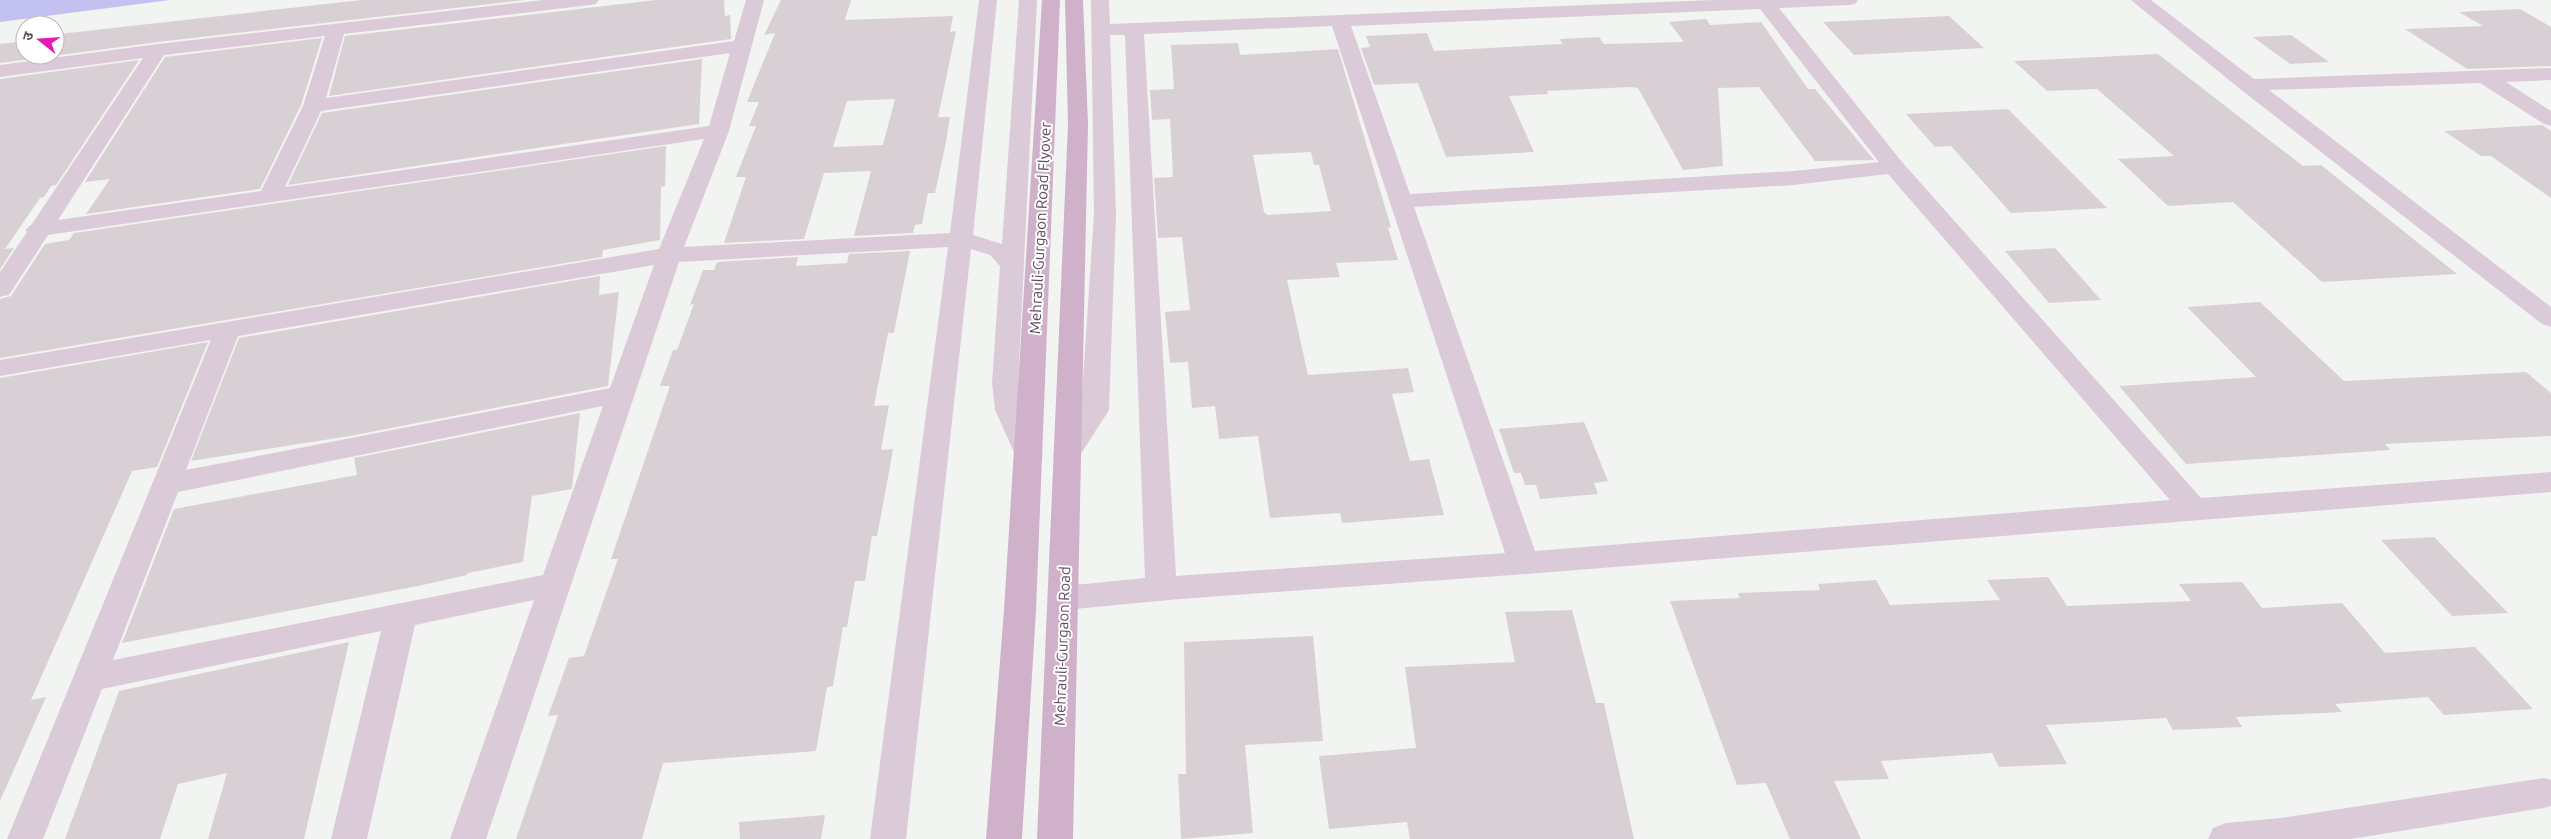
<svg xmlns="http://www.w3.org/2000/svg" width="2551" height="839" viewBox="0 0 2551 839" font-family="Ubuntu,'Noto Sans Devanagari',sans-serif">
<style>
.green{fill:#c3c1f0}
.building{fill:#d9d0d6;fill-rule:evenodd}
.lines{fill:none;stroke-linecap:round;stroke-linejoin:round}
.minor{fill:#dbcbd9;fill-rule:evenodd}
.major{fill:#d0b1ca;fill-rule:evenodd}
.labels{text-anchor:middle;dominant-baseline:central;stroke-width:4;stroke-linejoin:round;paint-order:stroke}
.street-label{font-size:15px;fill:#5f495c;stroke:#fff}
</style>
<rect width="100%" height="100%" fill="#f2f4f1"/>
<path class="green" d="M 0,0 L 170,0 L 0,22 Z"/>
<g class="building">
<path d="M 362,0 L 525,0 L 158,42 L 0,63 L 0,44 L 25,41 L 25,55 L 55,55 L 55,38 L 59,34 Z"/>
<path d="M 656,0 L 724,0 L 725,16 L 730,15 L 731,39 L 329,96 L 345,36 Z"/>
<path d="M 781,0 L 851,0 L 845,20 L 953,16 L 950,32 L 956,31 L 938,117 L 950,117 L 946,142 L 935,193 L 928,193 L 922,224 L 915,225 L 913,233 L 854,236 L 871,171 L 824,173 L 804,239 L 724,243 L 746,177 L 736,177 L 756,126 L 749,126 L 759,102 L 747,102 L 775,33 L 764,35 ZM 895,99 L 883,145 L 833,147 L 847,101 Z"/>
<path d="M 2520,9 L 2551,27 L 2551,66 L 2467,69 L 2405,29 L 2483,26 L 2459,12 Z"/>
<path d="M 1949,16 L 1984,48 L 1854,55 L 1823,22 Z"/>
<path d="M 1706,19 L 1710,25 L 1761,22 L 1808,89 L 1815,89 L 1874,160 L 1815,161 L 1759,87 L 1718,88 L 1723,166 L 1683,170 L 1638,88 L 1630,87 L 1547,91 L 1548,94 L 1509,96 L 1534,152 L 1446,157 L 1418,83 L 1374,85 L 1361,48 L 1370,47 L 1366,36 L 1427,33 L 1434,51 L 1562,44 L 1560,39 L 1599,37 L 1604,44 L 1684,42 L 1669,22 Z"/>
<path d="M 2291,35 L 2329,62 L 2290,64 L 2253,37 Z"/>
<path d="M 322,38 L 301,105 L 260,189 L 86,214 L 110,179 L 85,182 L 165,57 Z"/>
<path d="M 1238,43 L 1240,55 L 1338,49 L 1391,227 L 1388,228 L 1398,260 L 1336,263 L 1340,277 L 1287,280 L 1308,375 L 1408,368 L 1414,392 L 1392,394 L 1410,461 L 1429,459 L 1444,515 L 1342,523 L 1340,513 L 1270,518 L 1258,436 L 1219,439 L 1215,406 L 1192,408 L 1188,362 L 1170,363 L 1165,312 L 1190,310 L 1182,237 L 1158,238 L 1154,178 L 1173,177 L 1170,119 L 1152,120 L 1150,90 L 1174,89 L 1171,45 ZM 1311,152 L 1314,165 L 1319,165 L 1331,211 L 1267,215 L 1264,212 L 1253,155 Z"/>
<path d="M 2158,54 L 2303,166 L 2321,165 L 2457,274 L 2322,282 L 2233,202 L 2168,206 L 2118,159 L 2174,156 L 2097,89 L 2047,91 L 2014,61 Z"/>
<path d="M 702,59 L 699,124 L 288,185 L 322,113 Z"/>
<path d="M 139,60 L 56,185 L 51,186 L 44,197 L 40,198 L 5,249 L 14,248 L 0,269 L 0,79 Z"/>
<path d="M 2008,109 L 2107,208 L 2011,213 L 1951,146 L 1935,147 L 1906,114 Z"/>
<path d="M 2542,125 L 2551,131 L 2551,198 L 2491,156 L 2481,156 L 2444,131 Z"/>
<path d="M 666,146 L 665,186 L 661,187 L 660,240 L 603,250 L 602,257 L 0,358 L 0,299 L 11,296 L 45,244 L 69,240 L 74,233 Z"/>
<path d="M 2055,248 L 2101,300 L 2049,303 L 2005,251 Z"/>
<path d="M 910,251 L 894,333 L 888,333 L 874,406 L 889,405 L 881,450 L 893,449 L 886,489 L 877,536 L 872,536 L 865,581 L 855,581 L 847,627 L 843,627 L 833,686 L 827,687 L 816,751 L 663,763 L 642,839 L 516,839 L 558,715 L 548,716 L 569,658 L 584,656 L 618,559 L 611,559 L 670,386 L 660,386 L 673,350 L 677,350 L 694,304 L 690,305 L 703,270 L 714,270 L 717,262 L 798,257 L 796,266 L 847,263 L 849,254 Z"/>
<path d="M 600,276 L 599,295 L 619,292 L 608,386 L 350,436 L 191,461 L 239,338 Z"/>
<path d="M 2260,302 L 2344,381 L 2526,372 L 2551,393 L 2551,436 L 2385,444 L 2390,450 L 2186,464 L 2119,386 L 2256,377 L 2187,307 Z"/>
<path d="M 208,342 L 157,467 L 132,471 L 31,700 L 46,697 L 0,801 L 0,378 Z"/>
<path d="M 580,413 L 572,489 L 532,496 L 523,562 L 468,573 L 467,575 L 418,586 L 122,643 L 174,509 L 357,475 L 354,458 Z"/>
<path d="M 1584,422 L 1608,481 L 1594,483 L 1598,494 L 1540,499 L 1536,485 L 1525,485 L 1521,473 L 1514,473 L 1499,429 Z"/>
<path d="M 2434,537 L 2508,613 L 2452,616 L 2381,540 Z"/>
<path d="M 2048,577 L 2067,606 L 2191,601 L 2179,584 L 2242,582 L 2262,608 L 2342,603 L 2385,653 L 2475,647 L 2533,709 L 2444,715 L 2428,697 L 2335,704 L 2342,712 L 2236,717 L 2242,727 L 2173,730 L 2166,718 L 2046,725 L 2067,764 L 1999,767 L 1992,753 L 1881,761 L 1889,779 L 1834,781 L 1861,839 L 1790,839 L 1766,783 L 1737,785 L 1670,601 L 1740,598 L 1738,593 L 1820,590 L 1818,584 L 1876,580 L 1890,605 L 2000,600 L 1987,580 Z"/>
<path d="M 1572,610 L 1596,703 L 1604,703 L 1634,839 L 1410,839 L 1407,822 L 1329,829 L 1319,756 L 1416,748 L 1405,667 L 1515,662 L 1505,612 Z"/>
<path d="M 1313,636 L 1323,741 L 1245,745 L 1253,833 L 1181,839 L 1178,774 L 1186,774 L 1184,642 Z"/>
<path d="M 349,642 L 304,839 L 208,839 L 227,773 L 178,784 L 160,839 L 65,839 L 119,691 Z"/>
<path d="M 825,815 L 821,839 L 740,839 L 739,822 Z"/>
</g>
<g class="lines">
<g class="minor">
<path d="M 543,0 L 599,0 L 596,4 L 590,5 L 344,34 L 326,98 L 734,41 L 746,0 L 764,0 L 729,131 L 684,247 L 950,233 L 979,0 L 997,0 L 973,235 L 1002,244 L 1019,0 L 1037,0 L 1018,383 L 1023,410 L 1043,456 L 1039,463 L 1029,466 L 1019,463 L 995,410 L 992,383 L 1000,266 L 990,255 L 971,249 L 906,839 L 870,839 L 948,247 L 679,262 L 486,839 L 450,839 L 534,600 L 415,625 L 367,839 L 331,839 L 381,631 L 102,689 L 43,839 L 7,839 L 211,340 L 0,376 L 0,360 L 659,249 L 704,139 L 48,235 L 9,295 L 0,297 L 0,272 L 27,232 L 25,230 L 32,224 L 143,58 L 0,77 L 0,65 L 158,44 ZM 325,36 L 303,106 L 261,191 L 58,220 L 164,55 ZM 730,53 L 709,126 L 285,187 L 321,111 ZM 654,265 L 610,388 L 186,470 L 238,336 ZM 603,406 L 543,575 L 113,660 L 178,492 Z"/>
<path d="M 1091,0 L 1109,0 L 1110,24 L 1713,0 L 1858,0 L 1855,4 L 1849,5 L 1779,8 L 1902,162 L 2201,498 L 2551,472 L 2551,492 L 1527,574 L 1180,599 L 1064,610 L 1053,606 L 1048,598 L 1053,590 L 1064,586 L 1145,578 L 1125,35 L 1110,35 L 1116,214 L 1109,410 L 1077,460 L 1067,463 L 1057,460 L 1053,453 L 1081,410 L 1094,214 ZM 1760,9 L 1879,162 L 1794,171 L 1410,194 L 1351,26 ZM 1332,26 L 1505,553 L 1176,576 L 1144,34 ZM 1888,174 L 2170,500 L 1535,551 L 1414,207 L 1794,185 Z"/>
<path d="M 2131,0 L 2151,0 L 2254,79 L 2551,68 L 2551,80 L 2506,82 L 2551,111 L 2551,126 L 2544,124 L 2480,83 L 2269,90 L 2551,307 L 2551,327 L 2542,324 L 2240,89 Z"/>
<path d="M 2544,778 L 2551,780 L 2551,806 L 2544,808 L 2351,839 L 2208,839 L 2213,828 L 2226,823 L 2281,818 Z"/>
</g>
<g class="major">
<path d="M 1042,0 L 1060,0 L 1036,610 L 1022,839 L 986,839 L 1004,610 Z"/>
<path d="M 1065,0 L 1083,0 L 1088,124 L 1073,839 L 1037,839 L 1068,124 Z"/>
</g>
</g>
<g class="labels">
<g class="street-label">
<text transform="translate(1040 228) rotate(-87)">Mehrauli-Gurgaon Road Flyover</text>
<text transform="translate(1062 646) rotate(-88)">Mehrauli-Gurgaon Road</text>
</g>
</g>
<g transform="translate(40 40) rotate(287)"><circle r="24" fill="#ffffff" stroke="#bfb6be"/>
<path d="M0-4L9 19L0 12L-9 19Z" fill="#e618b6"/>
<text y="-8" font-size="14" font-weight="bold" text-anchor="middle" fill="#5f495c">उ</text>
</g>
</svg>
